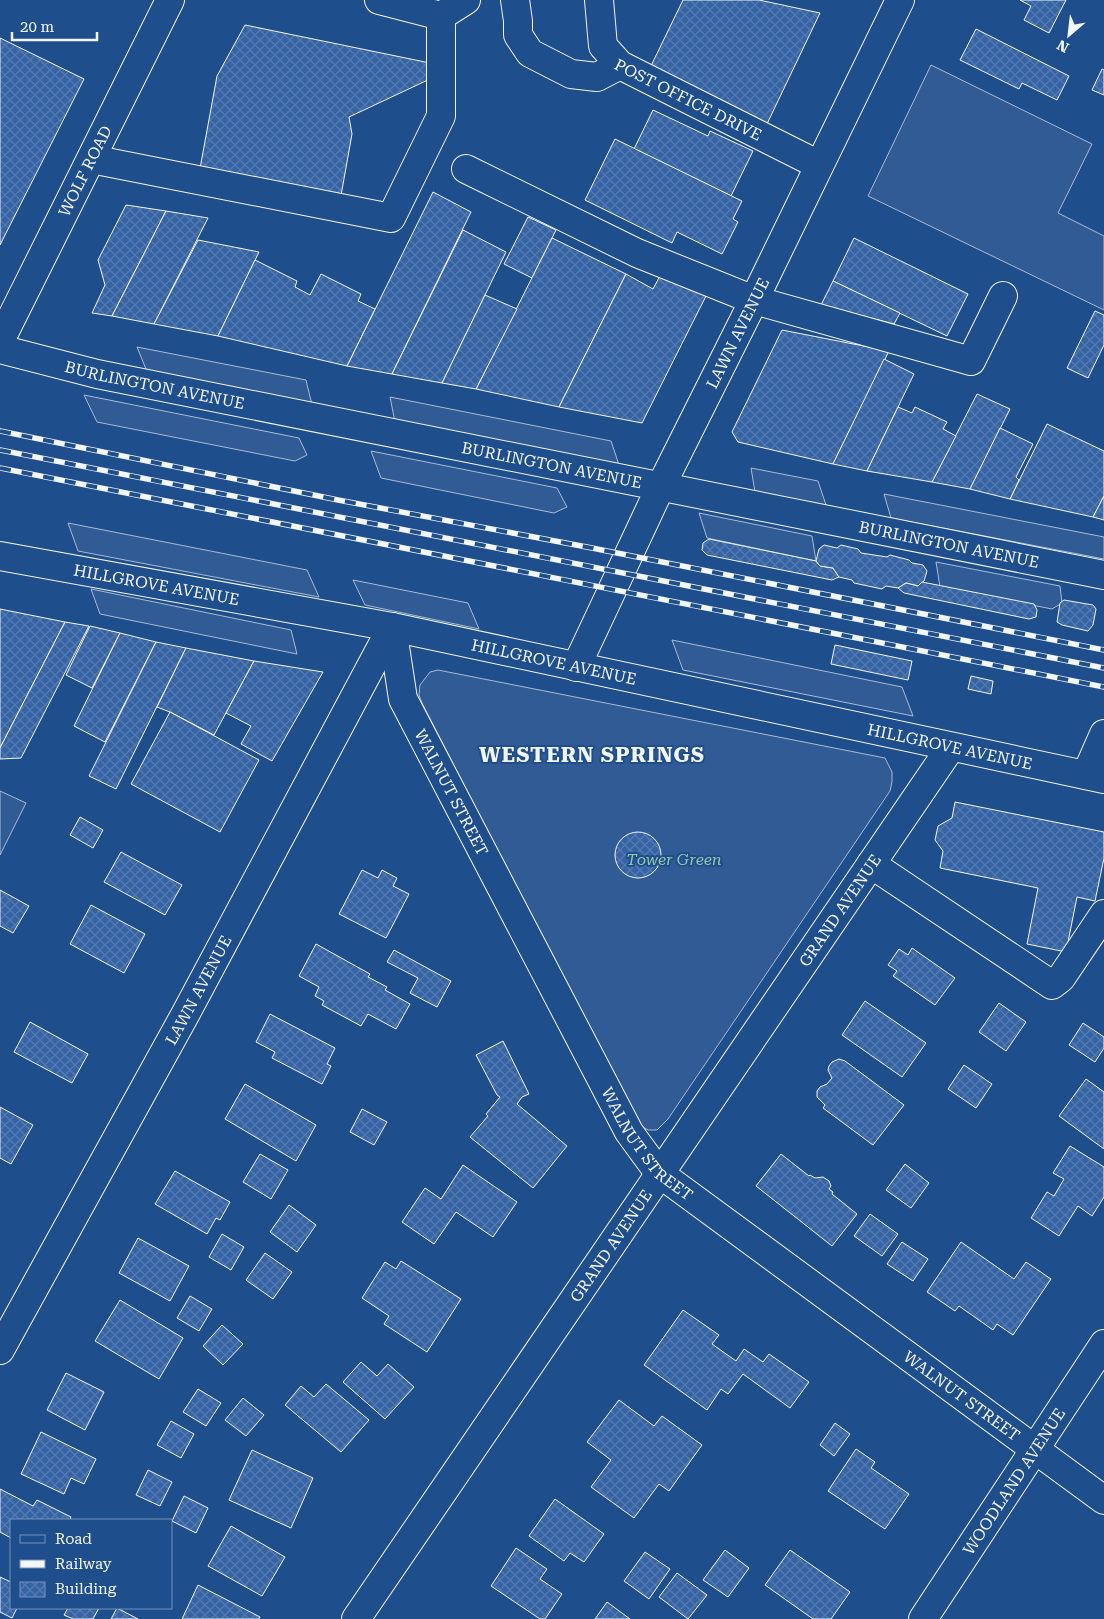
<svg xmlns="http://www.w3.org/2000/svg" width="1104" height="1619" viewBox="0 0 1104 1619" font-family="'Roboto Serif',serif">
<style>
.built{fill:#305b95;stroke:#a8bbd7}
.building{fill:url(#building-cross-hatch);stroke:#f2f6ff}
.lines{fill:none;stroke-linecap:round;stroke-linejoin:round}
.minor-casing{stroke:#f2f6ff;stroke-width:30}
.major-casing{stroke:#f2f6ff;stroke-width:30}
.minor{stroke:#1f4e8c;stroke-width:28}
.major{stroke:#1f4e8c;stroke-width:28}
.rail-casing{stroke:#f2f6ff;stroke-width:5.5}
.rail{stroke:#1f4e8c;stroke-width:4;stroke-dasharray:11;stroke-linecap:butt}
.labels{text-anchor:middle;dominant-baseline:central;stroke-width:4;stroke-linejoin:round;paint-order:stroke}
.street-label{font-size:16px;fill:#f2f6ff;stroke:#1f4e8c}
.park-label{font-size:16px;font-style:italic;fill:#97c8a6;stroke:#1f4e8c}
.district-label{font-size:21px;font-weight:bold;letter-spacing:1px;fill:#f2f6ff;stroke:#1f4e8c}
</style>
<defs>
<pattern id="building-cross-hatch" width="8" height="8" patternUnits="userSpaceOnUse" patternTransform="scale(1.25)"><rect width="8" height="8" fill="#3563a3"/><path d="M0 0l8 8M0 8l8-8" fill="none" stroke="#537ab1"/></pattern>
</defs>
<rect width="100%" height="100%" fill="#1f4e8c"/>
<g class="built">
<path d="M 931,65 L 1092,144 L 1058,213 L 1104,236 L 1104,310 L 868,196 Z"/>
<path d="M 137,347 L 306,380 L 312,405 L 148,374 Z"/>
<path d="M 84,395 L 299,438 L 307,455 L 295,461 L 97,422 Z"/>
<path d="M 390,397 L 611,441 L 619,465 L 395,422 Z"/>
<path d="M 371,451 L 557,488 L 567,507 L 554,513 L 381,478 Z"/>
<path d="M 751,468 L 818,481 L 826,505 L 755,492 Z"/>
<path d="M 884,494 L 1104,537 L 1104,559 L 891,518 Z"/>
<path d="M 699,513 L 812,536 L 816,561 L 707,538 Z"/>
<path d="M 68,523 L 307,570 L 319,597 L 78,551 Z"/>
<path d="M 936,562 L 1060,586 L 1062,603 L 1052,609 L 940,587 Z"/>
<path d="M 353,580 L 468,603 L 479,629 L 365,605 Z"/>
<path d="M 91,589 L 291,630 L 297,654 L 100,614 Z"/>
<path d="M 672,640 L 902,687 L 913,716 L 683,670 Z"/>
<path d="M 438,670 L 885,758 L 892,772 L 892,782 L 890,791 L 668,1119 L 657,1130 L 648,1130 L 640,1125 L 632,1113 L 422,703 L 419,695 L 420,685 L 430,672 Z"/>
<path d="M 0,791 L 26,803 L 0,855 Z"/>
</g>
<g class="building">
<path d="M 683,0 L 759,0 L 820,13 L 766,126 L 649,70 Z"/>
<path d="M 1020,0 L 1066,0 L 1049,33 L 1024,20 L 1031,6 Z"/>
<path d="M 245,25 L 430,63 L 432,78 L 349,117 L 352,134 L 340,201 L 199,174 L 217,76 Z"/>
<path d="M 976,29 L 1069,76 L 1057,100 L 1022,83 L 1019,89 L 960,60 Z"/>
<path d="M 0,38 L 84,79 L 0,245 Z"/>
<path d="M 1102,69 L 1104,70 L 1104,95 L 1092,90 Z"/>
<path d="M 653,110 L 708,136 L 710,131 L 753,151 L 731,196 L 634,149 Z"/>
<path d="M 615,139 L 742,201 L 733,219 L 738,222 L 722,254 L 677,232 L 672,243 L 585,200 Z"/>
<path d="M 433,192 L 471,212 L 392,374 L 347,366 Z"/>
<path d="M 126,205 L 166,211 L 112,316 L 92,313 L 105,285 L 98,260 Z"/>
<path d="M 166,211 L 208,218 L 154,324 L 112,316 Z"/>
<path d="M 528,217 L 556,230 L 532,278 L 504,264 Z"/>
<path d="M 463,230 L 506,252 L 485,295 L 442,383 L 392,374 Z"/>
<path d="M 552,238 L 626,274 L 559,407 L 476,389 Z"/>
<path d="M 854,238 L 968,294 L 947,336 L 833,281 Z"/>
<path d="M 198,240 L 259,252 L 218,336 L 154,324 Z"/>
<path d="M 255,260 L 297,281 L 295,287 L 310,295 L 321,274 L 361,294 L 358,301 L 375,309 L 347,366 L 218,336 Z"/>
<path d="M 662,272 L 707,294 L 642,423 L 559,407 L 626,274 L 653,289 Z"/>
<path d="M 833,281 L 900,313 L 894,324 L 821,305 Z"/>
<path d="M 485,295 L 517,309 L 476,389 L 442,383 Z"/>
<path d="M 1095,311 L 1104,315 L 1104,345 L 1088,378 L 1067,368 Z"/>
<path d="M 782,330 L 889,351 L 833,464 L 738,442 L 732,432 Z"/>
<path d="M 884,359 L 914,374 L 898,407 L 867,471 L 833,464 Z"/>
<path d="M 977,394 L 1010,409 L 970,489 L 932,482 Z"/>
<path d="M 898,407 L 912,413 L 915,407 L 947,422 L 943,429 L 956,436 L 932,482 L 867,471 Z"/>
<path d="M 1047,424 L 1104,451 L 1104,496 L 1093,517 L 1010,499 Z"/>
<path d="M 1000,428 L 1033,444 L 1016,477 L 1019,480 L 1010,499 L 970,489 Z"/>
<path d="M 1104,496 L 1104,520 L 1093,517 Z"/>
<path d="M 709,539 L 816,561 L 820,566 L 833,568 L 839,577 L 832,580 L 707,555 L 702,550 L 703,543 Z"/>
<path d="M 824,545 L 837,548 L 841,545 L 858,549 L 861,553 L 887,557 L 890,555 L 909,560 L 912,563 L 923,565 L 927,571 L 924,581 L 918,586 L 906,583 L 898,588 L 886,586 L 882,589 L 854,583 L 852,580 L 839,577 L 833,568 L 820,566 L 816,561 L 819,549 Z"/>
<path d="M 922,582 L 1034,604 L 1037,610 L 1036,617 L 1029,619 L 904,593 L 898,588 L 906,583 L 918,586 Z"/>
<path d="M 1064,600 L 1093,605 L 1096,609 L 1093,625 L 1088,631 L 1062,625 L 1057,622 L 1060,603 Z"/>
<path d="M 0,609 L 65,622 L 0,748 Z"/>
<path d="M 65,622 L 89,626 L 21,758 L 0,759 L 0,748 Z"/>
<path d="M 90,626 L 120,633 L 92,688 L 66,675 Z"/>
<path d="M 120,633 L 156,642 L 105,742 L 74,726 Z"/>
<path d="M 156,642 L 186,648 L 116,789 L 89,776 Z"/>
<path d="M 835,645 L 912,661 L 908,680 L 831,664 Z"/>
<path d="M 186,648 L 254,661 L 214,735 L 170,712 L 157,707 Z"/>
<path d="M 254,661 L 323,672 L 272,761 L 241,744 L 251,726 L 226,713 Z"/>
<path d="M 971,676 L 993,681 L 991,694 L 968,689 Z"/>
<path d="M 170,712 L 259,760 L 220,832 L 131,784 Z"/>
<path d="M 955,802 L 1104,832 L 1104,858 L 1095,901 L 1077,897 L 1066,952 L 1027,944 L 1038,888 L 940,868 L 943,851 L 935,840 L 938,826 L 952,818 Z"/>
<path d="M 80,817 L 103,830 L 93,848 L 70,835 Z"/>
<circle cx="638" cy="855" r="23"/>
<path d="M 121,852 L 182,885 L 165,915 L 104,882 Z"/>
<path d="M 362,870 L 378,878 L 382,870 L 397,878 L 393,886 L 409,894 L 386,938 L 339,914 Z"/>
<path d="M 0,890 L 29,906 L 13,933 L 0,926 Z"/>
<path d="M 91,905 L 145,934 L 124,973 L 70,944 Z"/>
<path d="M 316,944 L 370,974 L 368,977 L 387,987 L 385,990 L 410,1004 L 396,1029 L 368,1014 L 361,1026 L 322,1005 L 324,1001 L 315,996 L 319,987 L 299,976 Z"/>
<path d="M 912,948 L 955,978 L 935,1005 L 893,976 L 897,971 L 888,965 L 899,949 L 908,955 Z"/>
<path d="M 394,950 L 451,981 L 437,1007 L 410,993 L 418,978 L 387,962 Z"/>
<path d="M 865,1001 L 926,1043 L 902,1077 L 842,1035 Z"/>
<path d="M 999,1003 L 1026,1022 L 1006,1051 L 979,1032 Z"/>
<path d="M 270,1014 L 335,1048 L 327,1064 L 331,1066 L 322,1084 L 272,1058 L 275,1052 L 256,1042 Z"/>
<path d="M 30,1022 L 88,1054 L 72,1083 L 14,1052 Z"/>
<path d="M 1083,1023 L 1104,1037 L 1104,1048 L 1095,1062 L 1069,1045 Z"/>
<path d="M 503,1041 L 529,1094 L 522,1097 L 517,1104 L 567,1146 L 533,1188 L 470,1137 L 488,1116 L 486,1114 L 500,1097 L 497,1095 L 476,1055 Z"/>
<path d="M 839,1059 L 845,1061 L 904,1105 L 873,1145 L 823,1108 L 825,1105 L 817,1097 L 817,1091 L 820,1087 L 827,1084 L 832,1078 L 828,1070 L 829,1066 L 832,1062 Z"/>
<path d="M 964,1065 L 992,1084 L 976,1108 L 948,1089 Z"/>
<path d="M 1086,1079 L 1104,1092 L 1104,1149 L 1059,1116 Z"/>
<path d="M 245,1084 L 316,1125 L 296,1161 L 225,1119 Z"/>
<path d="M 0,1107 L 33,1125 L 11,1164 L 0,1158 Z"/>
<path d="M 362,1109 L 387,1122 L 374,1145 L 350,1132 Z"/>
<path d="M 1070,1146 L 1104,1167 L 1104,1197 L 1092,1216 L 1078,1206 L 1059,1236 L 1031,1218 L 1047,1192 L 1054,1196 L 1064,1179 L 1053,1173 Z"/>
<path d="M 260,1154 L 288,1170 L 271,1199 L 243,1182 Z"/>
<path d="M 781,1154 L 809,1176 L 810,1175 L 815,1178 L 823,1177 L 829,1181 L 831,1186 L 829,1189 L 833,1192 L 832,1194 L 857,1214 L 832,1246 L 756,1186 Z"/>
<path d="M 905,1164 L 929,1183 L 911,1208 L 886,1190 Z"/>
<path d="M 463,1165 L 517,1202 L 493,1237 L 456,1212 L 434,1244 L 402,1222 L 425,1188 L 441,1199 Z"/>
<path d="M 175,1171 L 230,1202 L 220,1220 L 216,1218 L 207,1234 L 155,1204 Z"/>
<path d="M 289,1205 L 316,1225 L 297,1252 L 270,1232 Z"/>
<path d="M 870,1214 L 898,1234 L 882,1256 L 854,1236 Z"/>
<path d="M 222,1234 L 244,1247 L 231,1270 L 209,1257 Z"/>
<path d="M 138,1238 L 189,1266 L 170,1301 L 119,1273 Z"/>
<path d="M 902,1242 L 928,1259 L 913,1281 L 887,1264 Z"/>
<path d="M 961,1242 L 1014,1279 L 1026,1262 L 1051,1279 L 1013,1335 L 997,1324 L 993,1330 L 959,1306 L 955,1311 L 927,1292 Z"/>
<path d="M 265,1253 L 292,1272 L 273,1299 L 246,1280 Z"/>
<path d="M 401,1261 L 461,1299 L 427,1352 L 384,1324 L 389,1316 L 362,1298 L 385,1262 L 396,1269 Z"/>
<path d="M 190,1296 L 212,1309 L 199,1331 L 177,1318 Z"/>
<path d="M 120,1300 L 183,1338 L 159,1379 L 95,1341 Z"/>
<path d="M 683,1310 L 719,1335 L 712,1344 L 736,1361 L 744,1349 L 763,1362 L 769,1354 L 809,1382 L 790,1408 L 743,1374 L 728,1394 L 721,1389 L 707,1410 L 644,1365 Z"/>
<path d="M 222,1325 L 243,1344 L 223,1365 L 203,1346 Z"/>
<path d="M 361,1362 L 377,1376 L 388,1364 L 414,1387 L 385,1419 L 343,1382 Z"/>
<path d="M 66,1373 L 104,1392 L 85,1430 L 47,1410 Z"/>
<path d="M 326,1384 L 369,1420 L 341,1452 L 285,1405 L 301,1386 L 314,1397 Z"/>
<path d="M 198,1389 L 221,1403 L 206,1426 L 183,1412 Z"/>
<path d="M 243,1398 L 264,1415 L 246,1436 L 225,1420 Z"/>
<path d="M 619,1400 L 654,1426 L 662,1416 L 702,1445 L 669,1491 L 659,1484 L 634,1518 L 591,1487 L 611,1460 L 587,1442 Z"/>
<path d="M 171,1421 L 194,1434 L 181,1458 L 157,1445 Z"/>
<path d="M 835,1423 L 850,1434 L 834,1456 L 820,1445 Z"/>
<path d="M 41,1432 L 96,1459 L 84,1484 L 71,1478 L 64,1494 L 21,1474 Z"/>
<path d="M 856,1449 L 875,1462 L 871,1468 L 909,1494 L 885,1529 L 828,1491 Z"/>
<path d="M 252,1450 L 313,1478 L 291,1528 L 229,1500 Z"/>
<path d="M 148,1470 L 172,1482 L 160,1506 L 136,1495 Z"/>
<path d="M 0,1489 L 33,1506 L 37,1500 L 71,1517 L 70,1520 L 11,1520 L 11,1538 L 0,1532 Z"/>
<path d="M 184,1496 L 208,1508 L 196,1533 L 172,1521 Z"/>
<path d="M 555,1499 L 604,1534 L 584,1562 L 570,1553 L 564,1561 L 529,1536 Z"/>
<path d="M 231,1526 L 285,1557 L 262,1596 L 208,1566 Z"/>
<path d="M 516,1548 L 547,1569 L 540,1579 L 562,1594 L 545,1619 L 540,1619 L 491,1586 Z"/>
<path d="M 725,1550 L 749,1568 L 728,1597 L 703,1580 Z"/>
<path d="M 790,1550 L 850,1592 L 831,1619 L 813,1619 L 765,1585 Z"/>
<path d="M 645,1552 L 670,1569 L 649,1599 L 624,1581 Z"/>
<path d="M 677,1573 L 707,1595 L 688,1619 L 659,1597 Z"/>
<path d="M 0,1577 L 11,1582 L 11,1608 L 17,1608 L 12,1618 L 0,1612 Z"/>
<path d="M 198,1585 L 260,1617 L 259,1619 L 182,1619 Z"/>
<path d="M 607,1602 L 630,1619 L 595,1619 Z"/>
<path d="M 68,1608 L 99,1608 L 93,1619 L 73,1619 L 64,1615 Z"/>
<path d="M 117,1608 L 138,1619 L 111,1619 Z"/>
</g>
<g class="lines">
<defs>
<g id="minor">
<path d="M 379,0 L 441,16 L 466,0"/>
<path d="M 515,0 L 518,21 L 518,35 L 530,53 L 571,74 L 597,77 L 620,65"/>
<path id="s1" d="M 599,0 L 603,46 L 620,65 L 819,165"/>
<path d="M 91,159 L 391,218 L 441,116 L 441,16"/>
<path d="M 466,169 L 637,253 L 754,300 L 971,361 L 1003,296"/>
<path id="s2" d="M 0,349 L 97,374 L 1104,575"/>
<path id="s3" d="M 0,556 L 392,627 L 1104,779"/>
<path id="s4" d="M 392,627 L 403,699 L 629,1132 L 659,1173 L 1104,1500"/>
<path id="s5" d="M 576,667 L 660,488 L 754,300 L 900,0"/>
<path d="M 1086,775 L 1104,734"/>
<path d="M 871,864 L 1052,985 L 1061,978 L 1104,914"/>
<path id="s6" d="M 0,1350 L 186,1013 L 392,627"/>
<path id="s7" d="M 356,1619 L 951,747"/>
<path id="s8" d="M 923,1619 L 1104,1344"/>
</g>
<g id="major">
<path id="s9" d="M 0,341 L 170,0"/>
</g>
</defs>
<use href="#minor" class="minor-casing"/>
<use href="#major" class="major-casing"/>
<use href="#minor" class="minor"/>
<use href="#major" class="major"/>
<defs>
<g id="rail">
<path d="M 0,431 L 338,500 L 592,548 L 1104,650"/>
<path d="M 0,450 L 1104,668"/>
<path d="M 0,468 L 1104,687"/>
</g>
</defs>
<use href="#rail" class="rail-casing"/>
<use href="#rail" class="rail"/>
</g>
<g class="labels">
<g class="street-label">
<text stroke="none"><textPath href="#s1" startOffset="148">POST OFFICE DRIVE</textPath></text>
<text stroke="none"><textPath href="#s9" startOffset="190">WOLF ROAD</textPath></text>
<text stroke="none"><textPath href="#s5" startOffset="371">LAWN AVENUE</textPath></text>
<text stroke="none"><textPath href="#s2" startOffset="159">BURLINGTON AVENUE</textPath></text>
<text stroke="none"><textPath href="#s2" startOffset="564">BURLINGTON AVENUE</textPath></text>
<text stroke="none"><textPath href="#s2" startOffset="969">BURLINGTON AVENUE</textPath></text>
<text stroke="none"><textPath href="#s3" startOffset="159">HILLGROVE AVENUE</textPath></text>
<text stroke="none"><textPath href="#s3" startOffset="564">HILLGROVE AVENUE</textPath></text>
<text stroke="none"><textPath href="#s3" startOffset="969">HILLGROVE AVENUE</textPath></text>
<text stroke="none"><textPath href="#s4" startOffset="178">WALNUT STREET</textPath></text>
<text stroke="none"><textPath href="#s7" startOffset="858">GRAND AVENUE</textPath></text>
<text stroke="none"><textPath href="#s6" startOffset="411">LAWN AVENUE</textPath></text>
<text stroke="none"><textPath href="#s4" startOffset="582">WALNUT STREET</textPath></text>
<text stroke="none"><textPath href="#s7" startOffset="452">GRAND AVENUE</textPath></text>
<text stroke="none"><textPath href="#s4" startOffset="988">WALNUT STREET</textPath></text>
<text stroke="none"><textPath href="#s8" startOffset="165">WOODLAND AVENUE</textPath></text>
</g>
<g class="park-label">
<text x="674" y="859">Tower Green</text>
</g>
<g class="district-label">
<text x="592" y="755">WESTERN SPRINGS</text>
</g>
</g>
<rect x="10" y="1519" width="162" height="90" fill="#1f4e8c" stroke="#7391ba"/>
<rect x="20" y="1535" width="25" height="8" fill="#1f4e8c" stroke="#7391ba"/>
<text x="55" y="1544" font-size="15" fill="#f2f6ff">Road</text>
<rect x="20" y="1560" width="25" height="8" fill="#f2f6ff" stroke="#7391ba"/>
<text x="55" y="1569" font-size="15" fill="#f2f6ff">Railway</text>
<rect x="20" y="1582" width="25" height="15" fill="url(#building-cross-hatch)" stroke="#7391ba"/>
<text x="55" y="1594" font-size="15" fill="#f2f6ff">Building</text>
<g transform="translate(1069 35) rotate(208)" stroke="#1f4e8c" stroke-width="4" paint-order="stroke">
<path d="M0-4L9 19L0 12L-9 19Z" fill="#f2f6ff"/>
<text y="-8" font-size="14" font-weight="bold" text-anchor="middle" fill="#f2f6ff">N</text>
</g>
<path d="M12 32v8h85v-8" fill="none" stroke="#f2f6ff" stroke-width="2.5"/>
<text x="20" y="32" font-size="15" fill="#f2f6ff" stroke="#1f4e8c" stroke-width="4" paint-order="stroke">20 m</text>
</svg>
